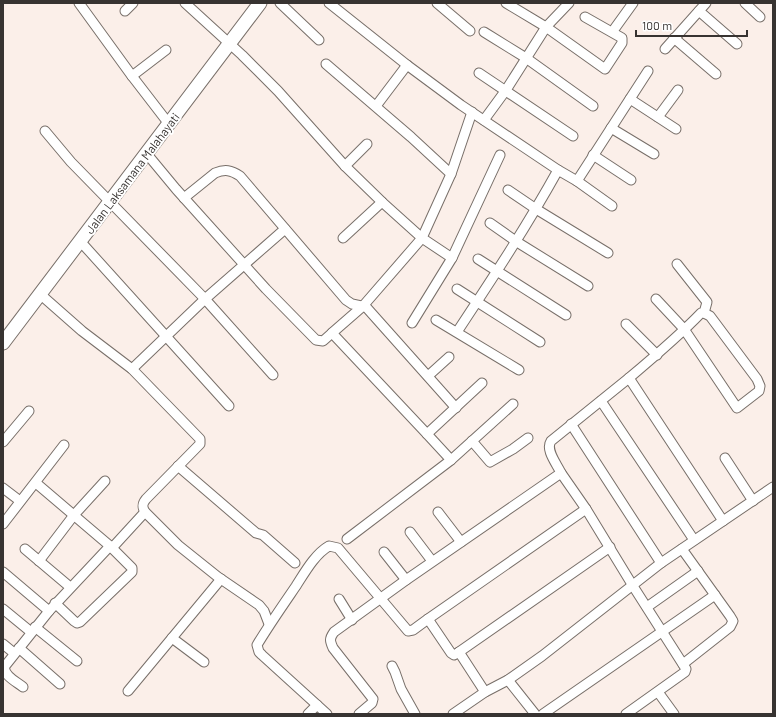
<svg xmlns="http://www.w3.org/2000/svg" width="776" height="717" viewBox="0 0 776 717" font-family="Barlow,sans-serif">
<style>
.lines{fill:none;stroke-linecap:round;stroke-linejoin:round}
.minor-casing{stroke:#786f69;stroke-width:11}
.highway-casing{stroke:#786f69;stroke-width:15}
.minor{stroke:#fff;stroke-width:9}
.highway{stroke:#fff;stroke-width:13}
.labels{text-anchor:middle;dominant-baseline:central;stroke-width:4;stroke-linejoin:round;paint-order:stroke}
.street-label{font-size:12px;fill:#373331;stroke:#fff}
</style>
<rect width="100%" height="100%" fill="#fbefe9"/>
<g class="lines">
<defs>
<g id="minor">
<path d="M 79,3 L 132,76"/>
<path d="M 185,3 L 242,55 L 278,91 L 345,166 L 382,202 L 422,238 L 363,306 L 332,333 L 427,434 L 482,383"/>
<path d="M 280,3 L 319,40"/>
<path d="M 329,3 L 407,65 L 461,105 L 558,170"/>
<path d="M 437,3 L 470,31"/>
<path d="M 506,3 L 546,27 L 605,69 L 622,43 L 622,38 L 585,17"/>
<path d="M 745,3 L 760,17"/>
<path d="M 125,11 L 133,3"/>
<path d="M 699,11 L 737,44"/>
<path d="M 615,28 L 633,3"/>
<path d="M 484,32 L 526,58 L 593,106"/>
<path d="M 674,38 L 716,74"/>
<path d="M 665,49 L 706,3"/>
<path d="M 166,50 L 132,76 L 169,124"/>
<path d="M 326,64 L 411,137 L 451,174"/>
<path d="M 479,73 L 573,136"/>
<path d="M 630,99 L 676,129"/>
<path d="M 376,106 L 407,65"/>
<path d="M 658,117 L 678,90"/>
<path d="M 484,120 L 506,90 L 546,27 L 569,3"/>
<path d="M 611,128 L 654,154"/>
<path d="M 45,131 L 71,162 L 205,299 L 273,375"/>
<path d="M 147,154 L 176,189 L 266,289 L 316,340 L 323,341 L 332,333"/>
<path d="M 593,155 L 631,180"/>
<path d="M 345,166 L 367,144"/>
<path d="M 577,181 L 612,206"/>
<path d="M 508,190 L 536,209 L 608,253"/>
<path d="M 184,198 L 215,173 C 225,169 231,170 240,176 L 346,300 L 352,304 L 366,307 L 456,408"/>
<path d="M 490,223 L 517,242 L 588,286"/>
<path d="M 343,238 L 382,202"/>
<path d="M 80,241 L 229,406"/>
<path d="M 452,258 L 500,155"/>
<path d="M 478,259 L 566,315"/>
<path d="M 677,264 L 707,302 L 704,313"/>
<path d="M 457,289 L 540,342"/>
<path d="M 40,294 L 82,331 L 132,369 L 200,439 L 200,444 L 146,499 C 142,504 142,507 145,512 L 178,545 L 218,577 L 259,605 L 264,611 L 269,624"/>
<path d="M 436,320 L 519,370"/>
<path d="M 412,323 L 452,258 L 422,238 L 451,174 L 472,112"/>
<path d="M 626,324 L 657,355"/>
<path d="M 457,332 C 492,279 527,226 558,170 L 577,181 L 648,71"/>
<path d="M 132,369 L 205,299 L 285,229"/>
<path d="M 428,376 L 449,357"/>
<path d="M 629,378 C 654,357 679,336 701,313 L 704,313 L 710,316 L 757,379 L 760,386 L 759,391 L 737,408 L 684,329 L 656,299"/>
<path d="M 601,401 L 694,540"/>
<path d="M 571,424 L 661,563"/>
<path d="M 427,434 L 451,460"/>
<path d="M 472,441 L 490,462 L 513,449 L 528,438"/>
<path d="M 3,442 L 29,411"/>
<path d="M 725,458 L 753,501"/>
<path d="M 178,466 L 256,533 L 263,535 L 295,563"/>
<path d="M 561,473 C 557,464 545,450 551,441 L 629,378 L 723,521"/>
<path d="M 36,483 L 110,546 L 132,568 L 132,572 L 80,622 L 77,623 L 74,621 L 55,603"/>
<path d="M 3,488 L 20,501"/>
<path d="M 438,512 L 461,542"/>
<path d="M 3,524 L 64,445"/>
<path d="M 410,532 L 432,561"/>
<path d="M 347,539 L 451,460 L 513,404"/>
<path d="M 112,548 L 145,512"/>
<path d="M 25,549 L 70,587"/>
<path d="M 682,549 L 730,616 L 733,621 L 730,627 L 683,664"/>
<path d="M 384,552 L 406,580"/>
<path d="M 39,561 L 74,515 L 105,481"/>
<path d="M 3,572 L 49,611"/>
<path d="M 339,599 L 352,620"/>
<path d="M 647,607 L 698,571"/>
<path d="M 3,609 L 31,632"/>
<path d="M 428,619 L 586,509"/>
<path d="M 35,627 L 77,661"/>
<path d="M 172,638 L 204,662"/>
<path d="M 3,644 L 14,653"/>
<path d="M 19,648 L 60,684"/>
<path d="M 459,652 L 610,547"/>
<path d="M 392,666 L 395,672 L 401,689 L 415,714"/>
<path d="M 508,680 L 535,714"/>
<path d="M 23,687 C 17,682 2,675 5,666 L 49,611 L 110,546"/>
<path d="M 128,691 L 221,579"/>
<path d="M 658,692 L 674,714"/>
<path d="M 308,714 L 317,705"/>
<path d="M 327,714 L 262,655 L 259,652 L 257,645 C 269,625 283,605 296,586 C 305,572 315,554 329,546 L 338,548 L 408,631 L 413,630 L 428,619 L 451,653 L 454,655 L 459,652 L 485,692"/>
<path d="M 359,714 L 372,703 L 373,699 L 333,648 C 330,641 329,639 334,632 L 406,580 L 561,473 L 586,509 L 633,586 L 686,669 L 685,672 L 626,714"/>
<path d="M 453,714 L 485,692 L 508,680 L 542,656 L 661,563 L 773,487"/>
<path d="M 543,714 L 715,595"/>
</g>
<path id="highway" d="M 3,343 L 260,3"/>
</defs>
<use href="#minor" class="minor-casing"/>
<use href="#highway" class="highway-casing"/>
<use href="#minor" class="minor"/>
<use href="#highway" class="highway"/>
</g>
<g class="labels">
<g class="street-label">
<text transform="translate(132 173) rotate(-53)">Jalan Laksamana Malahayati</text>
</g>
</g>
<rect width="776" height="717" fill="none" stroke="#373331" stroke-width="8"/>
<path d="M636 30v6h111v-6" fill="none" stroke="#373331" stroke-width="2"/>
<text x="642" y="30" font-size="12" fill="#373331" stroke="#ffffff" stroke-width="3" paint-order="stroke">100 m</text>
</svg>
